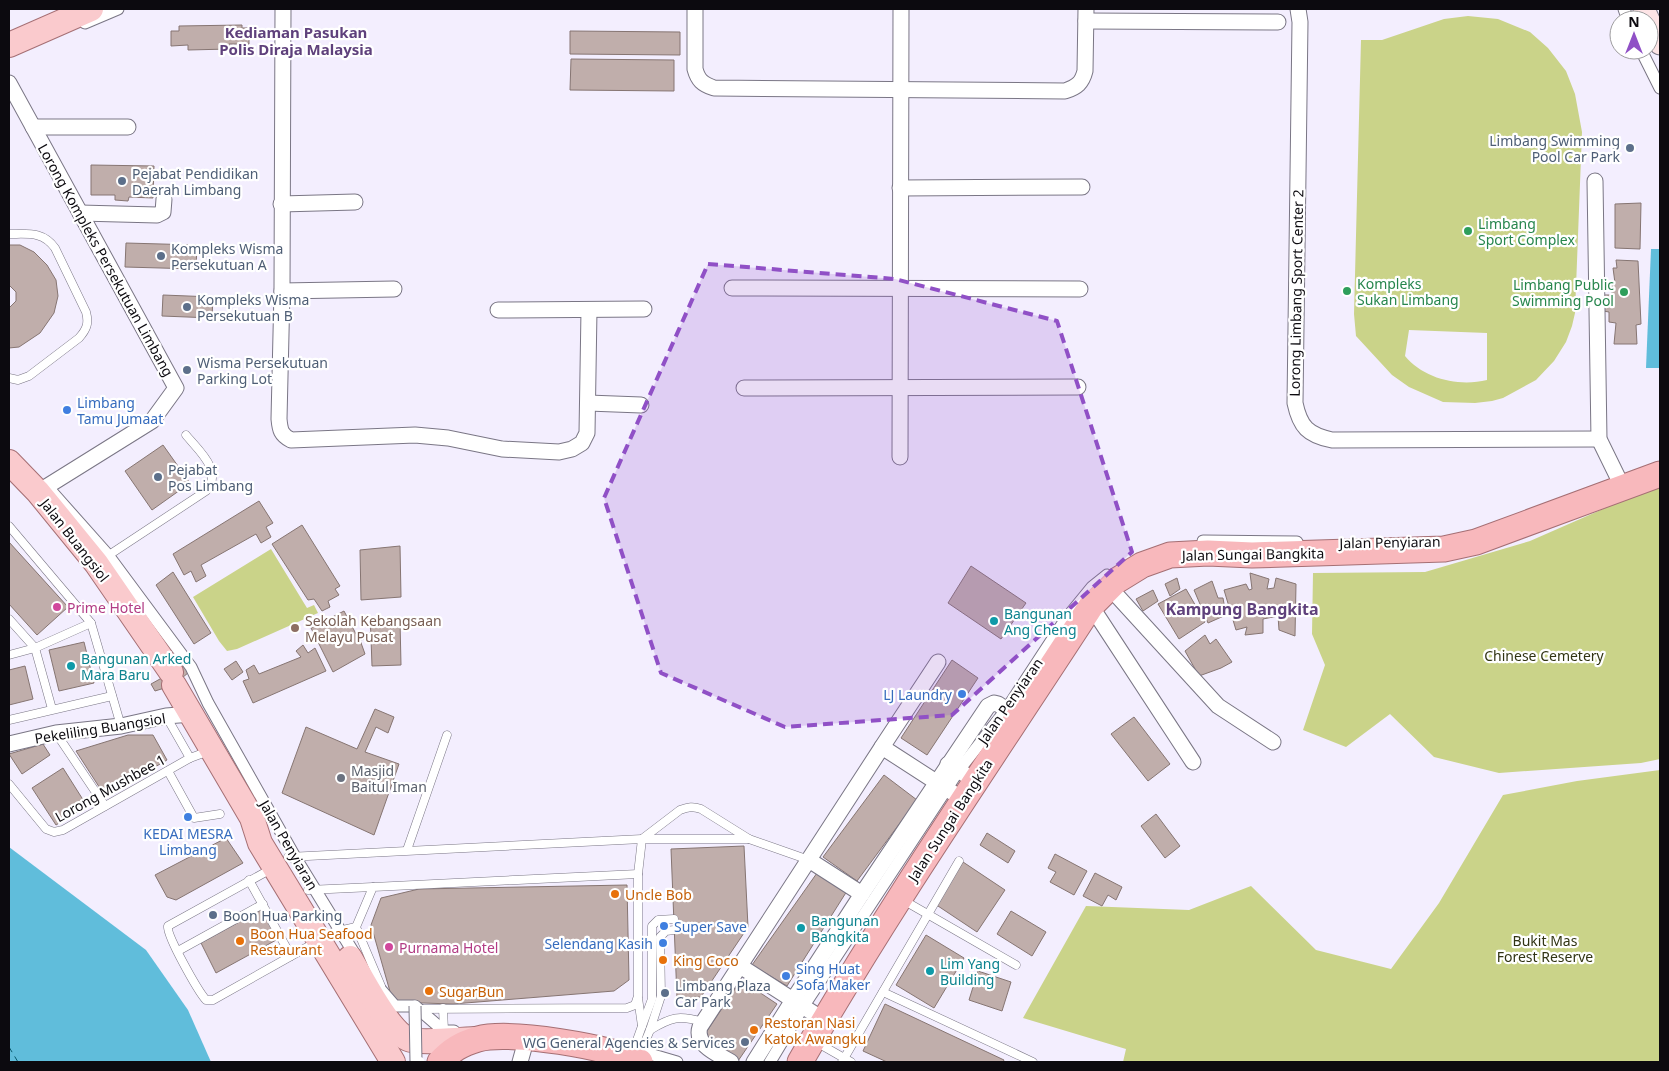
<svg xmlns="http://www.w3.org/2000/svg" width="1669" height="1071" viewBox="0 0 1669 1071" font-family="'Noto Sans',sans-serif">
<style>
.green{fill:#cad389;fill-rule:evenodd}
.water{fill:#60bddb}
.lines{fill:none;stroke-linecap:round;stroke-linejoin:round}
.ferry{stroke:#07596d;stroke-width:1;stroke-dasharray:6 5;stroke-linecap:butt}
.building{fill:#c0aeab;stroke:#867572}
.service-casing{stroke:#7a7685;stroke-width:9}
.pedestrian-casing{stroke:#7a7685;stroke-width:13}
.minor-casing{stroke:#7a7685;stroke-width:17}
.secondary-casing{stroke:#7a7685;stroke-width:23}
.primary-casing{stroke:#a56f74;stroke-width:26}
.trunk-casing{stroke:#a56f74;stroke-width:27}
.service{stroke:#fff;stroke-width:8}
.pedestrian{stroke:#fff;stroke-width:11}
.minor{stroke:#fff;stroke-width:15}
.secondary{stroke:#fde4e6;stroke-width:21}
.primary{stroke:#facacd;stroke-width:24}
.trunk{stroke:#f8b8bc;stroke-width:25}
.pedestrian-bridge-casing{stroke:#7a7685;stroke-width:13;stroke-linecap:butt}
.pedestrian-bridge{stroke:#fff;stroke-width:11}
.marked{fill:#9050c6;fill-opacity:0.2;stroke:#9050c6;stroke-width:4;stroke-dasharray:10 6;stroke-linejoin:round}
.service-dot{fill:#5c6f8a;stroke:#fff;stroke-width:2}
.leisure-dot{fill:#2e9e5b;stroke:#fff;stroke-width:2}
.shop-dot{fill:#3f7fe0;stroke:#fff;stroke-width:2}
.hotel-dot{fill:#d1479c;stroke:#fff;stroke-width:2}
.culture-dot{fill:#0f9aa8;stroke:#fff;stroke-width:2}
.education-dot{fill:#8d6e63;stroke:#fff;stroke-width:2}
.worship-dot{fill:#6b7280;stroke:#fff;stroke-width:2}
.food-dot{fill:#e8710a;stroke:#fff;stroke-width:2}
.labels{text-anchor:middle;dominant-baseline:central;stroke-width:4.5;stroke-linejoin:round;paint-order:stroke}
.service-label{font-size:14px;fill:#4e5e75;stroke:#fff;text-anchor:start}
.leisure-label{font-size:14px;fill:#27864d;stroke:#fff;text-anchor:start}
.street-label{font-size:14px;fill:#0c0a0f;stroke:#fff}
.shop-label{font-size:14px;fill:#366cbe;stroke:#fff;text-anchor:start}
.hotel-label{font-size:14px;fill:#b23c85;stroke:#fff;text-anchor:start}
.culture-label{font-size:14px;fill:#0d838f;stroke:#fff;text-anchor:start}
.education-label{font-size:14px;fill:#785e54;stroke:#fff;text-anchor:start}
.park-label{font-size:14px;fill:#313414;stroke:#fff}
.worship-label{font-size:14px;fill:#5b616d;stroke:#fff;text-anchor:start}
.food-label{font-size:14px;fill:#c56008;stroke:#fff;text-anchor:start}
.neighbourhood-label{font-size:15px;font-weight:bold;fill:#5f417c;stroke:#fff}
.quarter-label{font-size:16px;font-weight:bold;fill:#5f417c;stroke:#fff}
</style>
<rect width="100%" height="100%" fill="#f3eefe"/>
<g class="green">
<path d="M 1468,16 L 1498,19 L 1530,32 L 1548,48 L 1566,71 L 1575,94 L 1582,132 L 1575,313 L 1572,326 L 1566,342 L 1554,361 L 1536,380 L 1503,398 L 1492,401 L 1475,403 L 1443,402 L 1409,387 L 1392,375 L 1356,336 L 1354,314 L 1361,40 L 1382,40 L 1444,19 ZM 1409,330 L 1487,333 L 1487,380 C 1459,387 1424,379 1405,356 Z"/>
<path d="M 1660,484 L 1660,759 L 1641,763 L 1499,773 L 1434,757 L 1390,714 L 1346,747 L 1303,730 L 1325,665 L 1312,634 L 1313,573 L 1425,572 L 1530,541 Z"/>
<path d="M 271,549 L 307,608 L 314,605 L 318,613 L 237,649 L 227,651 L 219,641 L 193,597 Z"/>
<path d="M 1660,770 L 1660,1062 L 1123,1062 L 1126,1049 L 1023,1018 L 1086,906 L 1189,910 L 1251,886 L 1316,950 L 1391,969 L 1439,903 L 1503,795 L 1577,781 Z"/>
</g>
<g class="water">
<path d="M 1651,249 L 1660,249 L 1660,368 L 1646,368 Z"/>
<path d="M 9,847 L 146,950 L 188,1010 L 211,1062 L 9,1062 Z"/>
</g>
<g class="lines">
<path class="ferry" d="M 9,1047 L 18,1062"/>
</g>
<g class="building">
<path d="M 242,25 L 242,28 L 249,28 L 249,44 L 229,44 L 229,49 L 188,50 L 188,45 L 171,46 L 171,31 L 179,31 L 179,26 Z"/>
<path d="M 570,31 L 680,32 L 680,55 L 570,54 Z"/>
<path d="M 571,59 L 674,60 L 674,91 L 570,90 Z"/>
<path d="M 91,165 L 154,166 L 153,198 L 129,197 L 128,201 L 115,200 L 115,195 L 91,195 Z"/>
<path d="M 1641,203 L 1640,249 L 1615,248 L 1615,204 Z"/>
<path d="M 126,243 L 197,245 L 196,269 L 125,267 Z"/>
<path d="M 9,245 L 20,245 L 34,252 L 47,265 L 56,280 L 58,296 L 54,313 L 40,333 L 19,347 L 9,348 L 9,308 L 16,301 L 16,292 L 9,285 Z"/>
<path d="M 1616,260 L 1638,261 L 1641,324 L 1636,325 L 1637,344 L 1614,344 L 1616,323 L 1609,322 L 1609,312 L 1603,311 L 1604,295 L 1612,295 L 1612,283 L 1615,283 L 1613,268 L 1617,268 Z"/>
<path d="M 163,295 L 213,297 L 212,318 L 162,316 Z"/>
<path d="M 163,445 L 190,483 L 152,510 L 125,471 Z"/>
<path d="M 259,501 L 273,523 L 266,527 L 271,537 L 261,543 L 256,534 L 201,565 L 206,576 L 196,582 L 191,571 L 184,575 L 173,554 Z"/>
<path d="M 302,525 L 340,586 L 335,589 L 339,595 L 328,601 L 330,607 L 322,611 L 314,599 L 308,600 L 272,544 Z"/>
<path d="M 9,542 L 68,607 L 37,635 L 9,604 Z"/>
<path d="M 400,546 L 401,597 L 361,600 L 360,550 Z"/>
<path d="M 971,566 L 1026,603 L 1001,639 L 948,603 Z"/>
<path d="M 173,572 L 211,633 L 194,644 L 156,585 Z"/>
<path d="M 1250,573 L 1269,579 L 1267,589 L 1274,588 L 1276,578 L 1296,584 L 1295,636 L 1279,630 L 1278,616 L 1263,619 L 1263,633 L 1245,635 L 1247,627 L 1236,630 L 1224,590 L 1246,584 L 1249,590 L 1252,589 Z"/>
<path d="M 1177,578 L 1180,589 L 1170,596 L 1165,584 Z"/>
<path d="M 1212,581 L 1218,598 L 1223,598 L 1226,615 L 1208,623 L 1194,590 Z"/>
<path d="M 1186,589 L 1205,622 L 1179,639 L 1158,604 Z"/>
<path d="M 1153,590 L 1158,601 L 1143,611 L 1136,599 Z"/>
<path d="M 344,611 L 356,634 L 371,633 L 370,625 L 400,621 L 401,665 L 372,666 L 371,638 L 360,640 L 365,654 L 333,672 L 311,628 Z"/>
<path d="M 1205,635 L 1210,644 L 1216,639 L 1232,662 L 1221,668 L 1199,676 L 1185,651 Z"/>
<path d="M 84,642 L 94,683 L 59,691 L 49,650 Z"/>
<path d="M 303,645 L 308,653 L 315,648 L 326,671 L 253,703 L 243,681 L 249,679 L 246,670 L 254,665 L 259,674 L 301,657 L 296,651 Z"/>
<path d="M 952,660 L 978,678 L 927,755 L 901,738 Z"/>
<path d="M 236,661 L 243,672 L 232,680 L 224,669 Z"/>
<path d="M 185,665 L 189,672 L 174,685 L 155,691 L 151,684 Z"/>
<path d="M 25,666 L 33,699 L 9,705 L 9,670 Z"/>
<path d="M 375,709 L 394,717 L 388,733 L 376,727 L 365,752 L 399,764 L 374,835 L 282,793 L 306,727 L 357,749 Z"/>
<path d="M 1134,717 L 1170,764 L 1148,781 L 1111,734 Z"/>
<path d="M 128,735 L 153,735 L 167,760 L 105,796 L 76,751 Z"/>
<path d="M 43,744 L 50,755 L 22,774 L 9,754 Z"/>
<path d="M 63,768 L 87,806 L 56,825 L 32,788 Z"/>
<path d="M 884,775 L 917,800 L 857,881 L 823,857 Z"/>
<path d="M 1156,814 L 1180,846 L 1165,858 L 1141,826 Z"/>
<path d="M 987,833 L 1015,851 L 1008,863 L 980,845 Z"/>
<path d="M 226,838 L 243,863 L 176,900 L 167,897 L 155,875 Z"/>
<path d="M 744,846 L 748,927 L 701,997 L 677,998 L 671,849 Z"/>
<path d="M 1055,854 L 1087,871 L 1074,895 L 1050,882 L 1056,872 L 1048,868 Z"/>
<path d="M 963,862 L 1005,890 L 977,932 L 935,904 Z"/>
<path d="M 817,873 L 847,891 L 787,986 L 752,965 Z"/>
<path d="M 1095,873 L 1122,887 L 1116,900 L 1108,895 L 1102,906 L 1083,896 Z"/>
<path d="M 627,885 L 629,980 L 614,991 L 453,1004 L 393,1002 L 371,925 L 381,898 L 419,889 Z"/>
<path d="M 261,910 L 278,939 L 216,973 L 201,943 Z"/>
<path d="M 1011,911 L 1046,932 L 1032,956 L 997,934 Z"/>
<path d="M 926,935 L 964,958 L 934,1008 L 896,985 Z"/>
<path d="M 978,971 L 1011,982 L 1002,1011 L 969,1000 Z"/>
<path d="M 741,980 L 777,1004 L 738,1061 L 703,1037 Z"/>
<path d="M 885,1004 L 1004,1060 L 1003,1062 L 887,1062 L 863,1051 Z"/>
</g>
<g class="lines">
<defs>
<g id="service">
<path d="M 9,234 C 28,234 43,231 55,248 L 86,312 C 89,323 87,329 79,338 L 29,376 L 18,380 L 9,378"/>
<path d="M 9,526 L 91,623 L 121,726"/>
<path d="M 106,557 L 206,491 C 224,471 198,450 186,435"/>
<path d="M 9,619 L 35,648 L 52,709"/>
<path d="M 9,655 L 35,648 L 91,623"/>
<path d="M 166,716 L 190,758"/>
<path d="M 9,720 L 112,696"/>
<path d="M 56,733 L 105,806"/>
<path d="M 168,771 L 194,818 L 220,814"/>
<path d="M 9,784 L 46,829 L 54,832 L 63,830 L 190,758 L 209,751"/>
<path d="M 407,850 L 447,735"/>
<path d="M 288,857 L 642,839 L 749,839"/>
<path d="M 273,868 L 168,926 C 166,935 198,991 206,1000 L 213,1000 L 334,932 L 356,927"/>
<path d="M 249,880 L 291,956"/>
<path d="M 308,890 L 373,887"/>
<path d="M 903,900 L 1016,965"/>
<path d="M 178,951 L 263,904"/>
<path d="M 381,986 L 356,927 L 373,887 L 638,874"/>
<path d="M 883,992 L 1033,1062"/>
<path d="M 443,1008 L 444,1031"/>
<path d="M 418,1009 L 627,1008 L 635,1005 L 638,996 L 638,874 L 642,839 L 680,810 C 688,807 693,806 701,809 L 749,839 L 809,860"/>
<path d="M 642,1026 L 652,999 L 652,926 L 658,920 L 674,919"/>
<path d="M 650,1030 C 671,1017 679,1015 703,1022"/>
<path d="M 816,1042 L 851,1062"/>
<path d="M 632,1054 L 642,1026 L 638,998"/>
<path d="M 640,1054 L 650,1030 L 661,996 L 660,937 L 666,931 L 674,930"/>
<path d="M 842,1062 L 959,861"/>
</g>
<g id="pedestrian">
<path d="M 1624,9 L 1628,20"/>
<path d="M 85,23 L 118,9"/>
<path d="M 1641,50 L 1660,88"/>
<path d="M 52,492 L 108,555 L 191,667 L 208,703 L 295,857 L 357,958"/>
<path d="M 1203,541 L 1297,542"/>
<path d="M 375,983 L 395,1006 L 415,1006 L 444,1031 L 454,1031"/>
<path d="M 636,1050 L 677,1062"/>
<path d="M 770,1062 L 803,1007 L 959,770 L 1006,710 L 1065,620 L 1092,587 L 1107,575"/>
</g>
<g id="minor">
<path d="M 283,9 L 282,291 L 279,419 C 280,430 281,435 291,440 L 415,435 L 448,438 L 502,449 L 559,452 L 572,449 L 582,443 L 587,433 L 589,310"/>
<path d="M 695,9 L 695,69 C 698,80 702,84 714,88 L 1065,91 C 1077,87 1082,83 1085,71 L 1086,9"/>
<path d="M 1298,9 L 1300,22 L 1295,403 C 1300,427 1308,435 1332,440 L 1599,439"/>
<path d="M 1086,21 L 1278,22"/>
<path d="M 9,83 L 176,388 L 152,421 L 38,492"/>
<path d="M 33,127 L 128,127"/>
<path d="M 1595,181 L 1599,439 L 1623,488"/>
<path d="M 900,188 L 1082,187"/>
<path d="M 281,204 L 355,202"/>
<path d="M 80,213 L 157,215 L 163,212 L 164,199"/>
<path d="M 732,288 L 1080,289"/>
<path d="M 282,291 L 394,289"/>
<path d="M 498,310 L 644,309"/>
<path d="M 744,388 L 1078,387"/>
<path d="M 588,403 L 641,405"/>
<path d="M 900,457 L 901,9"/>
<path d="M 1110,588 L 1218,706 L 1273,742"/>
<path d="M 1091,606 L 1193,762"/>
<path d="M 9,744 L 56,733 L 121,726 L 166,716 L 192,714"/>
<path d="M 882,747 L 938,662"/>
<path d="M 948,764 L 976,781"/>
<path d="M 809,860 L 862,894"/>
<path d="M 740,966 L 824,1020"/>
<path d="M 520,1062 L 527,1037"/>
<path d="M 731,1062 C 718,1054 694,1045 700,1027 L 882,747 L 964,800"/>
<path d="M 754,1062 L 793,1000 L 862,894 L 988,706 L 994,703 L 998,704 L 1018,718"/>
</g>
<path id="secondary" d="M 1644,9 L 1660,44"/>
<g id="primary">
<path d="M 9,45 L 91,9"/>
<path d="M 9,462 L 38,492 L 96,563 L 171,672"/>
<path d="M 174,685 L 252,818 L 260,843 L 393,1062"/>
<path d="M 350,958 C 362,978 388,1031 408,1039 C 419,1044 464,1039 478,1039"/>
</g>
<g id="trunk">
<path d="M 440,1062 C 451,1050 461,1044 478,1039 C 510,1030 610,1047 640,1062"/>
<path d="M 800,1062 C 890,905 993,757 1091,606 L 1116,581 L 1142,565 L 1170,555 L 1208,553 L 1252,555 L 1444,549 L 1476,542 L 1660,474"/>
</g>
</defs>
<use href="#service" class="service-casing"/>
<use href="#pedestrian" class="pedestrian-casing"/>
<use href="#minor" class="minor-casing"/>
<use href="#secondary" class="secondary-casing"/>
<use href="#primary" class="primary-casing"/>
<use href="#trunk" class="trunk-casing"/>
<use href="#service" class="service"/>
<use href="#pedestrian" class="pedestrian"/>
<use href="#minor" class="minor"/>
<use href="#secondary" class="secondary"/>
<use href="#primary" class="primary"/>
<use href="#trunk" class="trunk"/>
<defs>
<path id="pedestrian-bridge" d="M 415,1006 L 416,1061 L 419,1062"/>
</defs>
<use href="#pedestrian-bridge" class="pedestrian-bridge-casing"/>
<use href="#pedestrian-bridge" class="pedestrian-bridge"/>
</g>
<path class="marked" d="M 708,264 L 895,279 L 1057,321 L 1132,552 L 952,715 L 785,727 L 661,673 L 604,498 Z"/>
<g class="service-dot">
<circle cx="1630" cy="148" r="5"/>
<circle cx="122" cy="181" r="5"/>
<circle cx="161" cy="256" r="5"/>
<circle cx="187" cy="307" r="5"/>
<circle cx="187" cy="370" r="5"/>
<circle cx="158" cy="477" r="5"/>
<circle cx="213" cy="915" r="5"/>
<circle cx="665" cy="993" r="5"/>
<circle cx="745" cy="1042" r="5"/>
</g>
<g class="leisure-dot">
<circle cx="1468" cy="231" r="5"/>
<circle cx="1347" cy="291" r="5"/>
<circle cx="1624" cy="292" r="5"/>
</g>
<g class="shop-dot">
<circle cx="67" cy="410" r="5"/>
<circle cx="962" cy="694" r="5"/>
<circle cx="188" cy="817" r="5"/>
<circle cx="664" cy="926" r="5"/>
<circle cx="663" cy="943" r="5"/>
<circle cx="786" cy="976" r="5"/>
</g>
<g class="hotel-dot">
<circle cx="57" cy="607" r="5"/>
<circle cx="389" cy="947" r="5"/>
</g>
<g class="culture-dot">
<circle cx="994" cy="621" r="5"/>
<circle cx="71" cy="666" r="5"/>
<circle cx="801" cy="928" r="5"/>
<circle cx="930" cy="971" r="5"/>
</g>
<circle class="education-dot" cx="295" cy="628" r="5"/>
<circle class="worship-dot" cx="341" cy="778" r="5"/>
<g class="food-dot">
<circle cx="615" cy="894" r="5"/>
<circle cx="240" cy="941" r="5"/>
<circle cx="663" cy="960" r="5"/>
<circle cx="429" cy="991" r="5"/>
<circle cx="754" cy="1030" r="5"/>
</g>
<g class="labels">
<g class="service-label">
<text x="1620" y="140" text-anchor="end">Limbang Swimming<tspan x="1620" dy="16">Pool Car Park</tspan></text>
<text x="132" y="173">Pejabat Pendidikan<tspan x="132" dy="16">Daerah Limbang</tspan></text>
<text x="171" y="248">Kompleks Wisma<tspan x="171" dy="16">Persekutuan A</tspan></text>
<text x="197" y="299">Kompleks Wisma<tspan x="197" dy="16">Persekutuan B</tspan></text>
<text x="197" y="362">Wisma Persekutuan<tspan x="197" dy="16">Parking Lot</tspan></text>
<text x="168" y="469">Pejabat<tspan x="168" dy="16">Pos Limbang</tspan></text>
<text x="223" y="915">Boon Hua Parking</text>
<text x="675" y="985">Limbang Plaza<tspan x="675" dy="16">Car Park</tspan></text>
<text x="735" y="1042" text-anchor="end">WG General Agencies &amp; Services</text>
</g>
<g class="leisure-label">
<text x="1478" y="223">Limbang<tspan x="1478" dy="16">Sport Complex</tspan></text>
<text x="1357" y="283">Kompleks<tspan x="1357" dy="16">Sukan Limbang</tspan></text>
<text x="1614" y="284" text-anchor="end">Limbang Public<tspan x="1614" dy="16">Swimming Pool</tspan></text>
</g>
<g class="street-label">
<text transform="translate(106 260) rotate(61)">Lorong Kompleks Persekutuan Limbang</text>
<text transform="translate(1296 293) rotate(-89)">Lorong Limbang Sport Center 2</text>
<text transform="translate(75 540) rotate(52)">Jalan Buangsiol</text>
<text transform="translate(1390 542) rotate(-1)">Jalan Penyiaran</text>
<text transform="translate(1253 554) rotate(-1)">Jalan Sungai Bangkita</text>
<text transform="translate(1010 701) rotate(-55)">Jalan Penyiaran</text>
<text transform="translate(100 728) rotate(-9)">Pekeliling Buangsiol</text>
<text transform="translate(110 788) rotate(-29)">Lorong Mushbee 1</text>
<text transform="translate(950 820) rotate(-57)">Jalan Sungai Bangkita</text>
<text transform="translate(289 845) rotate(60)">Jalan Penyiaran</text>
</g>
<g class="shop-label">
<text x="77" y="402">Limbang<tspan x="77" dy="16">Tamu Jumaat</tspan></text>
<text x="952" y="694" text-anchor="end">LJ Laundry</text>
<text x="188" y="833" text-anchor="middle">KEDAI MESRA<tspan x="188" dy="16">Limbang</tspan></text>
<text x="674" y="926">Super Save</text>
<text x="653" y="943" text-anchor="end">Selendang Kasih</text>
<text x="796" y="968">Sing Huat<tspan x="796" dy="16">Sofa Maker</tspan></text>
</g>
<g class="hotel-label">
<text x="67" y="607">Prime Hotel</text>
<text x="399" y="947">Purnama Hotel</text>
</g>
<g class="culture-label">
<text x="1004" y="613">Bangunan<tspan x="1004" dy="16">Ang Cheng</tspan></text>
<text x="81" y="658">Bangunan Arked<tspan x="81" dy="16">Mara Baru</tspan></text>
<text x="811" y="920">Bangunan<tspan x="811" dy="16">Bangkita</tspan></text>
<text x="940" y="963">Lim Yang<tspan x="940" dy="16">Building</tspan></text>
</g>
<g class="education-label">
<text x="305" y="620">Sekolah Kebangsaan<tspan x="305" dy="16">Melayu Pusat</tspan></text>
</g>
<g class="park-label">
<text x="1544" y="655">Chinese Cemetery</text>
<text x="1545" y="940">Bukit Mas<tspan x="1545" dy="16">Forest Reserve</tspan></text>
</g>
<g class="worship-label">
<text x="351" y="770">Masjid<tspan x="351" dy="16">Baitul Iman</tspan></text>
</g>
<g class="food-label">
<text x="625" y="894">Uncle Bob</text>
<text x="250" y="933">Boon Hua Seafood<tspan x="250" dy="16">Restaurant</tspan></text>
<text x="673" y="960">King Coco</text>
<text x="439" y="991">SugarBun</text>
<text x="764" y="1022">Restoran Nasi<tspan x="764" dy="16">Katok Awangku</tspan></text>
</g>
<g class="neighbourhood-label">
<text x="296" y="32">Kediaman Pasukan<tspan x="296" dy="17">Polis Diraja Malaysia</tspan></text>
</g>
<g class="quarter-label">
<text x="1242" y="609">Kampung Bangkita</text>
</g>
</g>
<rect width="1669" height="1071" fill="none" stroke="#0c0a0f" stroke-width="20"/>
<g transform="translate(1634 35)"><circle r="24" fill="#ffffff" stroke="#9e9d9f"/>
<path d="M0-4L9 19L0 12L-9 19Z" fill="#9050c6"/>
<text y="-8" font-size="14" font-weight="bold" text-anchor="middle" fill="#0c0a0f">N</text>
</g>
</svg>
